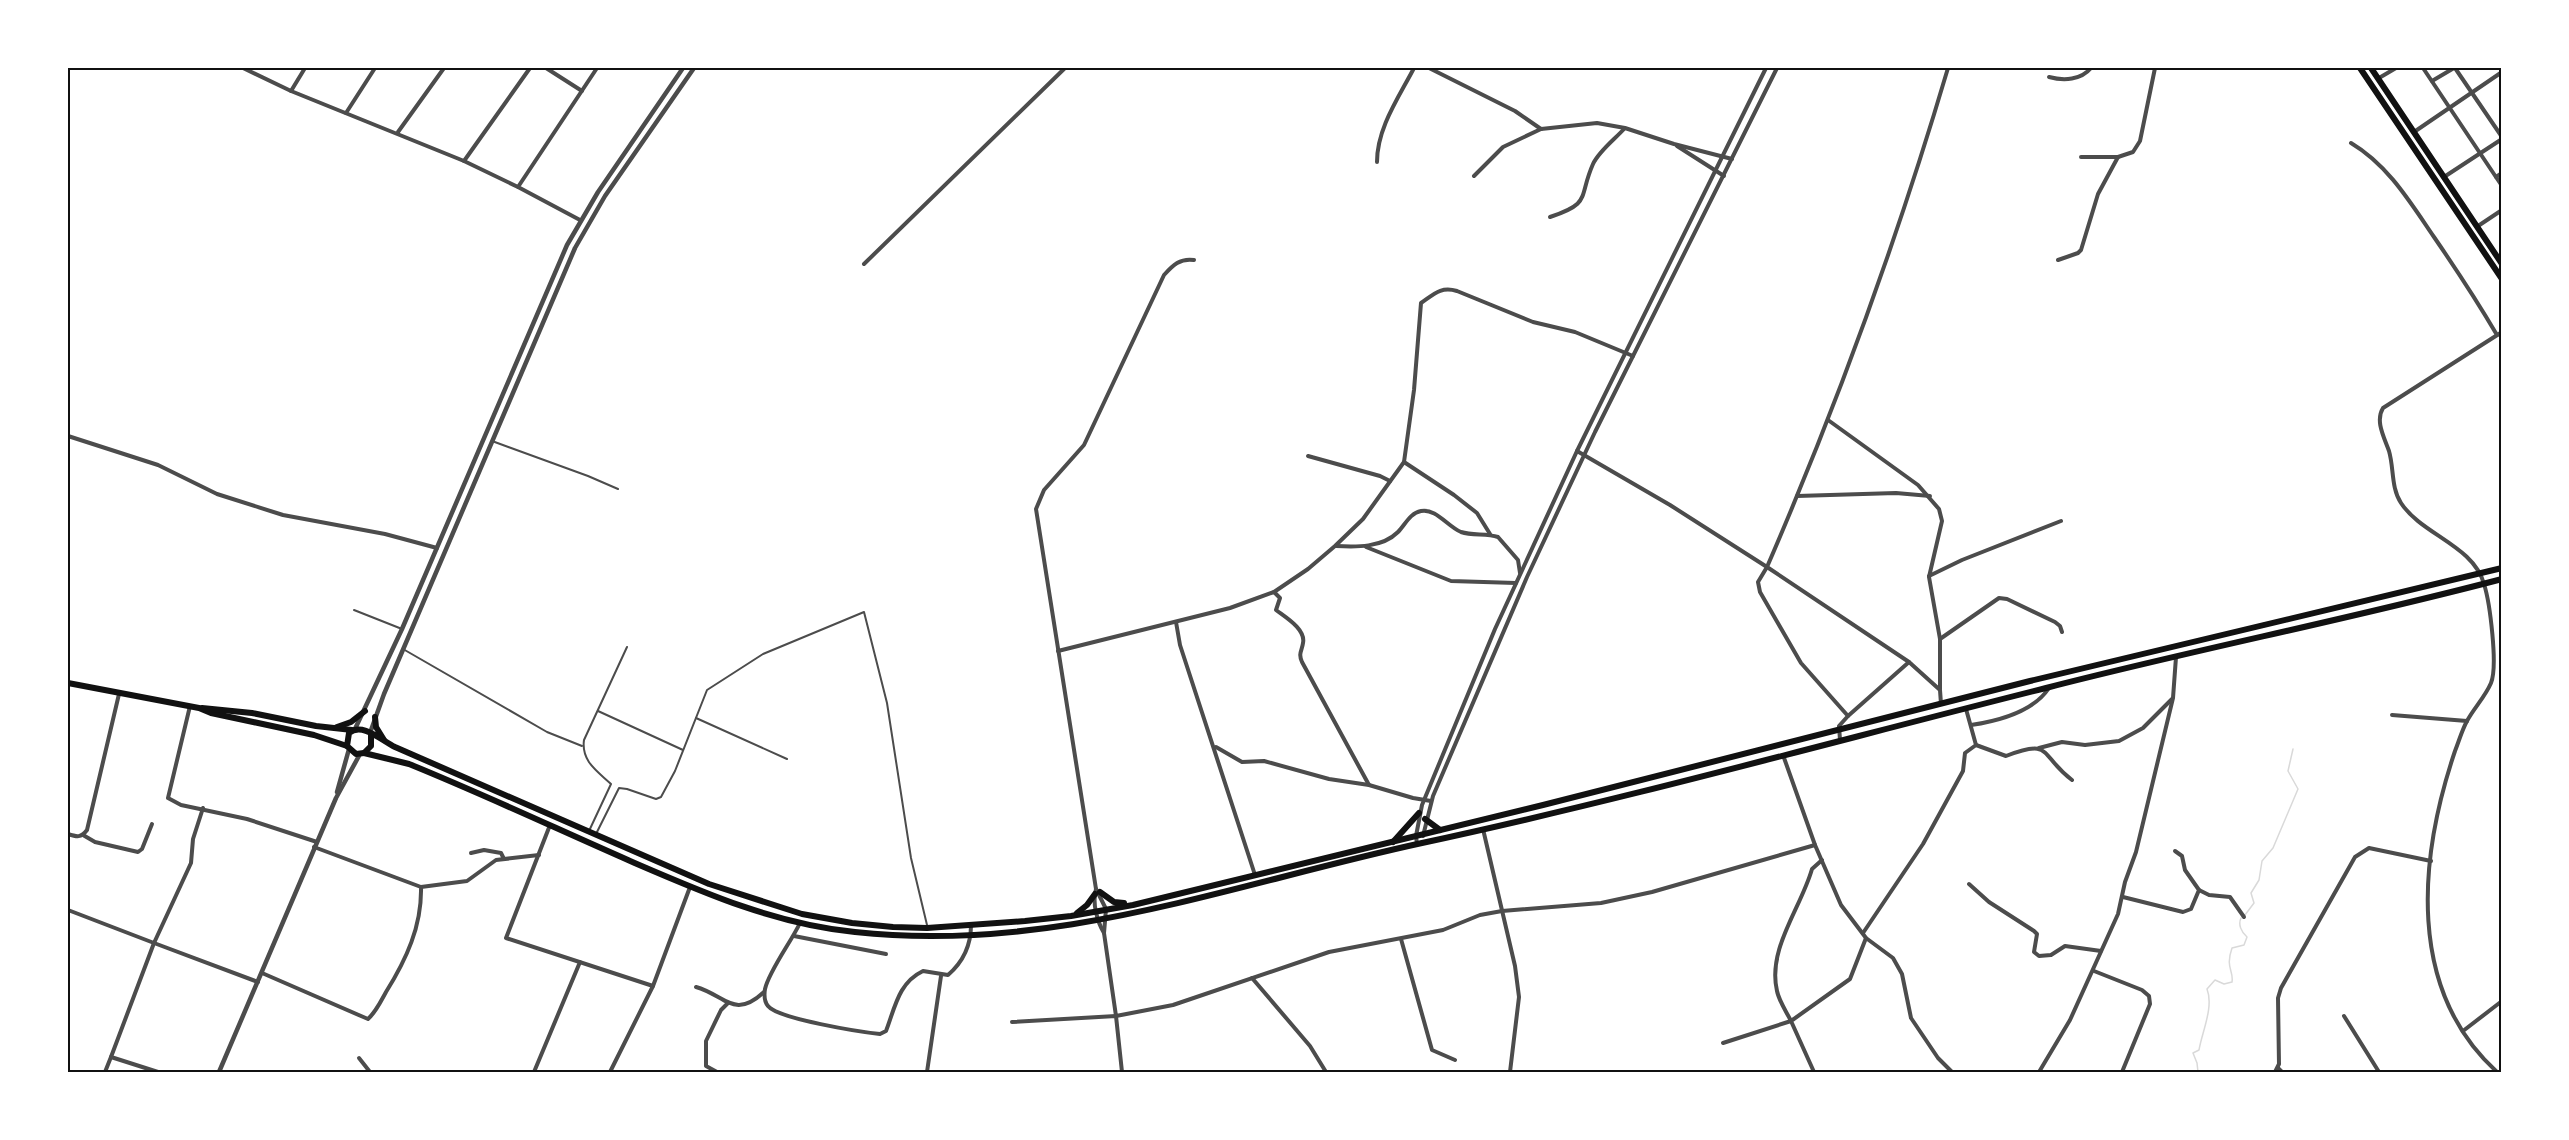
<svg xmlns="http://www.w3.org/2000/svg" width="2569" height="1140" viewBox="0 0 2569 1140" font-family="Rubik,sans-serif">
<style>
.lines{fill:none;stroke-linecap:round;stroke-linejoin:round}
.stream{stroke:#d9d9d9;stroke-width:1.5}
.service{stroke:#4c4c4c;stroke-width:2}
.minor{stroke:#4c4c4c;stroke-width:4}
.tertiary{stroke:#4c4c4c;stroke-width:4.5}
.primary{stroke:#111;stroke-width:6}
.trunk{stroke:#111;stroke-width:6}
.neatline{fill:none;stroke:#111;stroke-width:2}
</style>
<rect width="100%" height="100%" fill="#fff"/>
<g class="lines">
<g class="stream">
<path d="M 2245,915 L 2254,903 L 2251,893 L 2259,880 L 2262,861 L 2273,848 L 2298,789 L 2288,771 L 2293,749"/>
<path d="M 2198,1072 L 2197,1063 L 2193,1053 L 2199,1050 C 2202,1032 2214,1007 2207,989 L 2215,980 L 2224,984 L 2232,982 C 2234,971 2225,968 2232,948 L 2244,945 L 2247,937 C 2241,932 2238,924 2241,918"/>
</g>
<g class="service">
<path d="M 492,441 L 588,476 L 618,489"/>
<path d="M 354,610 L 402,629"/>
<path d="M 403,649 L 547,732 L 582,746"/>
<path d="M 598,711 L 683,750"/>
<path d="M 696,718 L 787,759"/>
<path d="M 589,831 L 611,784 C 597,771 581,761 584,740 L 627,647"/>
<path d="M 596,834 L 619,788 L 627,789 L 656,799 L 661,797 L 675,771 L 707,690 L 763,654 L 864,612 L 887,703 L 911,858 L 927,925"/>
</g>
<g class="minor">
<path d="M 243,68 L 291,91 L 464,161"/>
<path d="M 546,68 L 582,91"/>
<path d="M 1429,68 L 1515,111 L 1541,129"/>
<path d="M 2423,68 L 2502,186"/>
<path d="M 2455,68 L 2502,137"/>
<path d="M 2049,77 C 2064,81 2081,80 2091,68"/>
<path d="M 2379,78 L 2396,68"/>
<path d="M 2432,81 L 2454,68"/>
<path d="M 291,91 L 305,68"/>
<path d="M 346,113 L 375,68"/>
<path d="M 398,132 L 444,68"/>
<path d="M 2414,132 L 2502,72"/>
<path d="M 2351,143 C 2388,165 2410,202 2434,237 C 2456,269 2477,301 2497,335"/>
<path d="M 1677,146 L 1724,176"/>
<path d="M 2081,157 L 2118,157 L 2133,152 L 2140,141 L 2155,68"/>
<path d="M 1377,162 C 1377,128 1399,97 1414,68"/>
<path d="M 1474,176 L 1503,147 L 1541,129 L 1597,123 L 1625,128 L 1674,144 L 1732,159"/>
<path d="M 2444,177 L 2502,139"/>
<path d="M 2496,177 L 2502,173"/>
<path d="M 518,187 L 464,161 L 530,68"/>
<path d="M 1550,217 C 1592,203 1578,198 1593,164 C 1599,151 1615,139 1624,129"/>
<path d="M 580,220 L 518,187 L 597,68"/>
<path d="M 2478,226 L 2502,210"/>
<path d="M 2058,260 L 2078,253 L 2081,250 L 2098,194 L 2118,157"/>
<path d="M 864,264 L 1065,68"/>
<path d="M 1828,420 L 1918,485 L 1939,509 L 1942,521 L 1929,577 L 1940,639 L 1940,689"/>
<path d="M 68,436 L 158,465 L 217,494 L 283,515 L 385,534 L 437,548"/>
<path d="M 1577,451 L 1670,505 L 1767,567 L 1758,582 L 1760,592 L 1801,663 L 1848,716 L 1839,726 L 1840,740"/>
<path d="M 1308,456 L 1380,476 L 1390,481"/>
<path d="M 1404,462 L 1454,495 L 1477,513 L 1490,534"/>
<path d="M 1797,496 L 1896,493 L 1930,496"/>
<path d="M 1336,546 C 1356,547 1382,548 1398,532 C 1405,525 1410,513 1421,511 C 1436,508 1448,527 1461,532 C 1473,536 1486,533 1498,537 L 1518,560 L 1520,573"/>
<path d="M 1366,547 L 1451,581 L 1516,583"/>
<path d="M 1929,576 L 1962,560 L 2061,521"/>
<path d="M 1274,592 L 1280,598 L 1276,610 C 1285,617 1306,629 1303,643 C 1302,651 1298,653 1302,662 L 1369,785 L 1413,798 L 1431,801"/>
<path d="M 1176,622 L 1180,645 L 1255,875"/>
<path d="M 1940,639 L 1999,598 L 2007,599 L 2055,622 L 2060,626 L 2062,632"/>
<path d="M 1058,651 L 1230,608 L 1274,592 L 1308,569 L 1335,546 L 1363,519 L 1404,462 L 1414,390 L 1421,303 C 1434,294 1441,286 1457,291 L 1533,322 L 1575,332 L 1633,356"/>
<path d="M 1941,704 L 1940,690 L 1909,662 L 1767,567 C 1837,405 1898,237 1948,68"/>
<path d="M 190,706 L 168,798 L 181,805 L 247,819 L 317,842"/>
<path d="M 2392,715 L 2467,721"/>
<path d="M 1848,716 L 1909,662"/>
<path d="M 1971,725 C 1998,721 2033,712 2049,688"/>
<path d="M 1976,745 L 2006,756 C 2053,738 2039,755 2072,780"/>
<path d="M 1216,747 L 1242,762 L 1264,761 L 1329,779 L 1369,785"/>
<path d="M 2039,748 L 2062,742 L 2085,745 L 2119,741 L 2143,728 L 2172,699"/>
<path d="M 1783,755 L 1815,845 L 1841,905 L 1866,938 L 1893,958 L 1902,974 L 1911,1018 L 1938,1058 L 1952,1072"/>
<path d="M 550,825 L 506,938 L 653,986"/>
<path d="M 1483,829 L 1515,966 L 1519,997 L 1510,1072"/>
<path d="M 68,834 C 77,837 81,838 87,830 L 119,694"/>
<path d="M 83,835 L 95,842 L 138,852 L 142,849 L 152,824"/>
<path d="M 1423,836 L 1433,796 L 1527,577 L 1595,432 L 1777,68"/>
<path d="M 1417,844 L 1416,836 L 1422,805 L 1495,629 L 1577,451 L 1766,68"/>
<path d="M 471,853 L 484,850 L 501,853 L 504,859"/>
<path d="M 1969,884 L 1989,902 L 2034,931 L 2037,934 L 2034,952 L 2039,956 L 2051,955 L 2065,946 L 2101,951"/>
<path d="M 421,887 L 467,881 L 496,860 L 539,855"/>
<path d="M 1096,889 L 1106,909 L 1104,933 L 1116,1016 L 1173,1005 L 1329,952 L 1443,930 L 1480,915 L 1502,911 L 1601,903 L 1652,892 L 1815,845"/>
<path d="M 2199,890 L 2209,895 L 2230,897 L 2244,917"/>
<path d="M 2123,897 L 2183,912 L 2191,909 L 2199,890 L 2185,870 L 2182,856 L 2175,851"/>
<path d="M 68,910 L 154,943 L 191,863 L 193,839 L 203,808"/>
<path d="M 800,923 C 791,942 769,971 765,989 C 764,995 764,1001 768,1006 C 778,1019 861,1032 880,1034 L 886,1031 C 895,1008 898,983 923,971 L 948,975 C 963,962 971,945 971,925"/>
<path d="M 1104,933 C 1097,921 1092,903 1096,889 L 1036,509 L 1044,490 L 1084,445 L 1164,275 C 1173,265 1180,258 1194,260"/>
<path d="M 1863,933 L 1923,844 L 1963,771 L 1965,753 L 1976,745 L 1966,709"/>
<path d="M 794,936 L 886,954"/>
<path d="M 1401,939 L 1432,1050 L 1455,1060"/>
<path d="M 2094,971 L 2142,990 L 2149,996 L 2150,1004 L 2122,1072"/>
<path d="M 262,973 L 368,1019 C 376,1012 381,1001 386,992 C 406,960 422,926 421,887 L 314,847"/>
<path d="M 1252,978 L 1310,1046 L 1326,1072"/>
<path d="M 696,987 C 725,995 734,1020 764,992"/>
<path d="M 2344,1016 L 2379,1072"/>
<path d="M 1012,1022 L 1116,1016 L 1122,1072"/>
<path d="M 2463,1031 L 2502,1001"/>
<path d="M 1723,1043 L 1791,1021 C 1786,1011 1779,1001 1777,991 C 1767,949 1801,908 1812,869 L 1822,860"/>
<path d="M 359,1058 L 370,1072"/>
<path d="M 2278,1068 L 2282,1072"/>
<path d="M 105,1072 L 111,1057"/>
<path d="M 158,1072 L 111,1057 L 154,943 L 258,982"/>
<path d="M 534,1072 L 580,962"/>
<path d="M 610,1072 L 653,986 L 690,887"/>
<path d="M 717,1072 L 706,1066 L 706,1041 L 721,1010 L 728,1003"/>
<path d="M 927,1072 L 941,976"/>
<path d="M 1814,1072 L 1791,1021 L 1850,979 L 1866,938"/>
<path d="M 2039,1072 L 2070,1020 L 2118,914 L 2125,882 L 2136,852 L 2173,698 L 2176,657"/>
<path d="M 2275,1072 L 2279,1064 L 2278,998 L 2281,988 L 2355,857 L 2369,848 L 2431,861"/>
<path d="M 2497,1072 C 2406,989 2419,858 2455,751 C 2459,741 2462,730 2467,721 C 2474,708 2485,697 2491,683 C 2498,666 2490,603 2484,584 C 2473,545 2422,535 2401,503 C 2391,488 2394,468 2389,451 C 2384,437 2375,421 2383,408 L 2502,332"/>
</g>
<g class="tertiary">
<path d="M 355,729 L 402,629 L 567,245 L 598,192 L 683,68"/>
<path d="M 370,733 L 384,694 L 575,248 L 605,196 L 694,68"/>
<path d="M 337,792 L 349,749"/>
<path d="M 219,1072 L 336,798 L 360,754"/>
</g>
<g class="primary">
<path d="M 68,683 L 199,708 L 211,713 L 314,735 L 347,746"/>
<path d="M 202,708 L 252,713 L 316,726 L 352,730"/>
<path d="M 375,717 L 376,727 L 384,740"/>
<path d="M 337,727 L 351,722 L 365,711"/>
<path d="M 371,735 L 371,746 L 364,753 L 356,754 L 347,746 L 349,733 C 362,722 381,740 395,747 L 709,884 L 802,914 L 852,923 L 893,927 L 927,928 L 1025,921 L 1071,916 L 1133,905 L 1543,805 L 2030,681 L 2502,568"/>
<path d="M 364,753 L 409,764 C 483,794 555,828 628,860 C 702,892 774,924 855,932 C 1054,954 1232,884 1422,843 C 1631,798 1839,740 2046,688 C 2197,649 2351,619 2502,579"/>
<path d="M 1425,819 L 1440,830"/>
<path d="M 1393,842 L 1419,813"/>
<path d="M 1100,892 L 1114,902 L 1124,903"/>
<path d="M 1077,913 L 1087,905 L 1095,894"/>
</g>
<g class="trunk">
<path d="M 2360,68 L 2502,279"/>
<path d="M 2371,68 L 2502,264"/>
</g>
</g>
<rect width="2569" height="1140" fill="none" stroke="#ffffff" stroke-width="138"/>
<rect x="69" y="69" width="2431" height="1002" class="neatline"/>
</svg>
